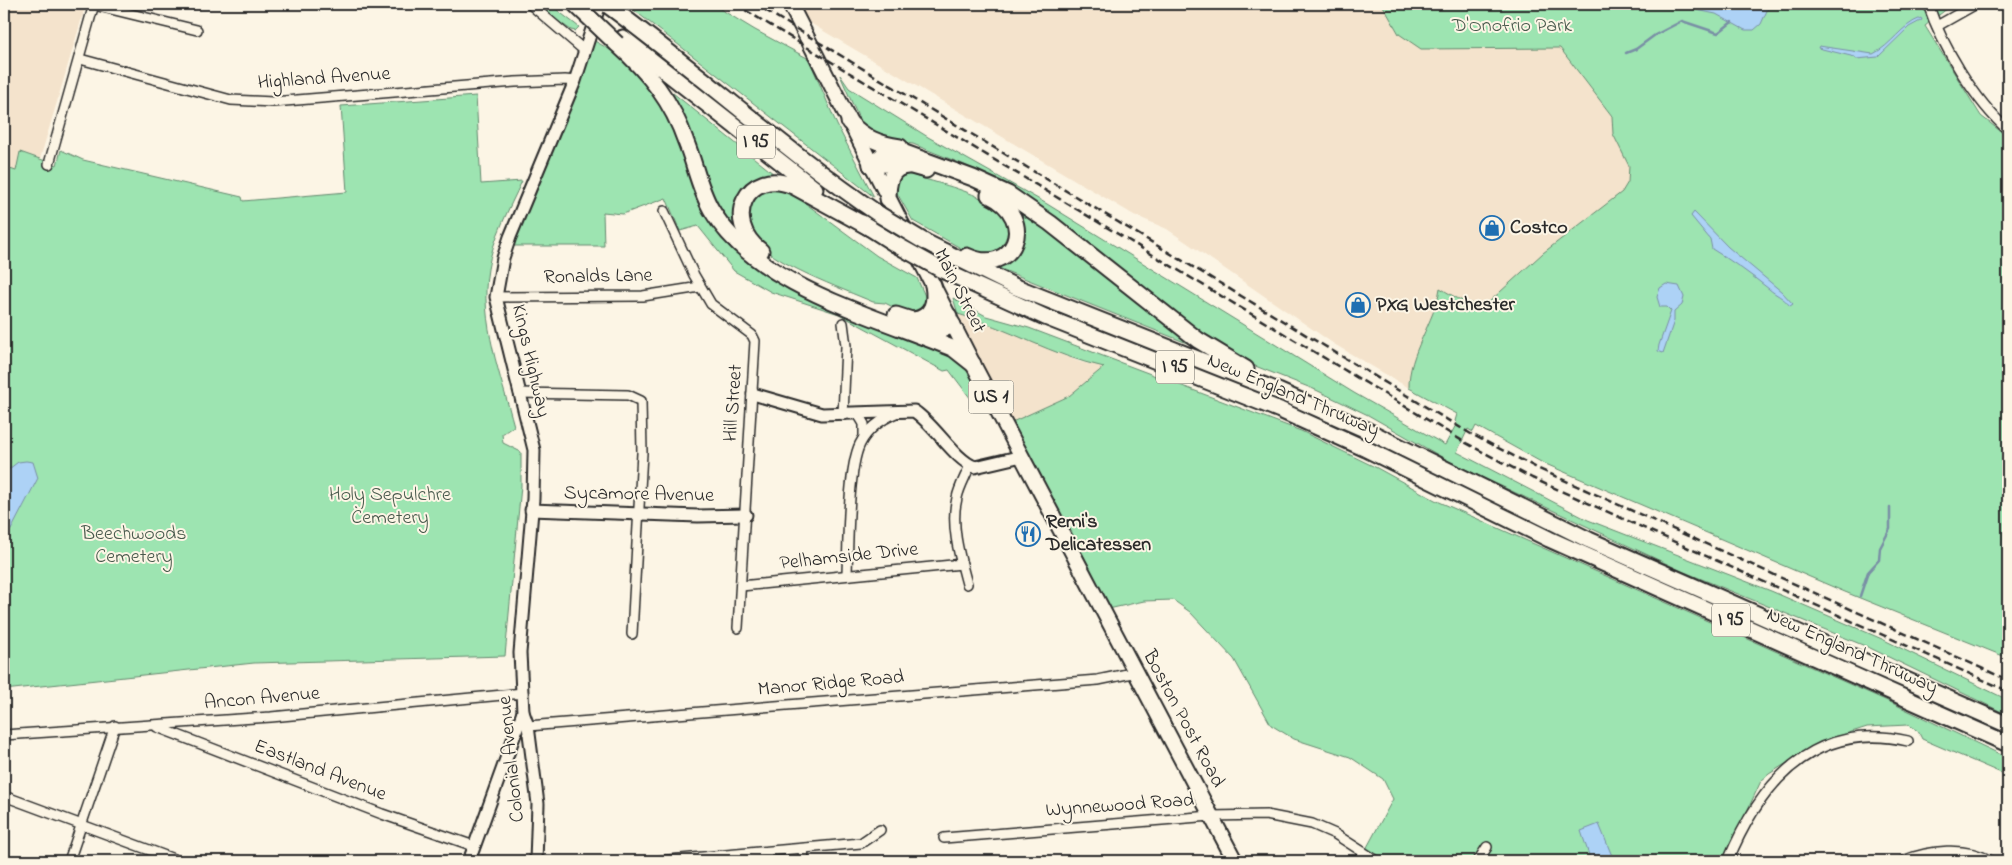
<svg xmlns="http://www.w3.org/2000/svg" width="2012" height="865" viewBox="0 0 2012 865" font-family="'Indie Flower',sans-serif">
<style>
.built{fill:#f4e3cc}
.green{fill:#9de4b1;stroke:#64886e}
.water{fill:#add2f6;stroke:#798fa5}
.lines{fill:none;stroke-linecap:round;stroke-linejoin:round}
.stream{stroke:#798fa5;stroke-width:2.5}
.street-casing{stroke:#2b2b2b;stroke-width:12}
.secondary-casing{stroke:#2b2b2b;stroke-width:15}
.primary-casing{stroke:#2b2b2b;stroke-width:18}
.highway-casing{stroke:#2b2b2b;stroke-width:19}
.street{stroke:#fcf5e5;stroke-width:9}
.secondary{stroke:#fcf5e5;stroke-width:11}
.primary{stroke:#fcf5e5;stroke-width:14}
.highway{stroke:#fcf5e5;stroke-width:15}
.rail{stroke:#2b2b2b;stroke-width:2.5;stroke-dasharray:8 4;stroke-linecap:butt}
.highway-bridge-casing{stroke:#2b2b2b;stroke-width:19;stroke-linecap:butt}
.highway-bridge{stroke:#fcf5e5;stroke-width:15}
.labels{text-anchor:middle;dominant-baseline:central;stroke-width:4;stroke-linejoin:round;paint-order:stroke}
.shield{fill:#fcf5e5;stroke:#6a6863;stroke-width:1}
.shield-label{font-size:19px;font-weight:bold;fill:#2b2b2b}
.park-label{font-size:20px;fill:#48594c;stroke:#fcf5e5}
.street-label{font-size:20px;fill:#2b2b2b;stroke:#fcf5e5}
.poi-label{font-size:20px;font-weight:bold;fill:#2b2b2b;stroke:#fcf5e5;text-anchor:start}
</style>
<rect width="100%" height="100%" fill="#fcf5e5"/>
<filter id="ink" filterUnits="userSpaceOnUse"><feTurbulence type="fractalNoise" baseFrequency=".02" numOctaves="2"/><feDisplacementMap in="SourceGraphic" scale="10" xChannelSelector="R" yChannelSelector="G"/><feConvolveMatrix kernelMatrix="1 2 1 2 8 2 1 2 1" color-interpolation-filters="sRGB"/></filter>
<g filter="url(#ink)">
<g class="built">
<path d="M 4,4 L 86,4 L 40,159 L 20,152 L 16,171 L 4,167 Z"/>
<path d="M 778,4 L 1382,4 L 1399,34 L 1560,48 L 1645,159 L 1638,180 L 1447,347 L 1409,388 L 1334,344 L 1167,229 L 1134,215 Z"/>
<path d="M 958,314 L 979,320 L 1080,362 L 1105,367 L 1069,396 L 1010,423 Z"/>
</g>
<g class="green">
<path d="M 533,4 L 549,4 L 579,27 L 575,31 L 571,30 Z"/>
<path d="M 626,4 L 712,4 L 755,30 L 809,59 L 837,125 L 874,197 Z"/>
<path d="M 1382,4 L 1953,4 L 1925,26 L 1981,116 L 2008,137 L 2008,658 L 1845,592 L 1541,462 L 1476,426 L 1473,432 L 1468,429 L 1457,452 L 1588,520 L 1771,591 L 1882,639 L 2008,700 L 2008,715 L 1870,648 L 1682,571 L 1454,464 L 1368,415 L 1316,390 L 1240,360 L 1209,341 L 1016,192 L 965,165 L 913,144 L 887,141 L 863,128 L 840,75 L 849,88 L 928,137 L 1047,204 L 1354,393 L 1445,445 L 1457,423 L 1455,421 L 1457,414 L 1409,388 C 1408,353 1435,322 1440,288 C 1457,298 1469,308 1489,302 L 1543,253 L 1622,192 L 1628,182 L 1629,166 L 1613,134 L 1612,116 L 1560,48 L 1421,49 L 1399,34 Z"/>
<path d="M 593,40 L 633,63 L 663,101 L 683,148 L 698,200 L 721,237 L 753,265 L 790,289 L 961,358 L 983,400 L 974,403 L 949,370 L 944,371 L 839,314 L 771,292 L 734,271 L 698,226 L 680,231 L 666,198 L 623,214 L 603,212 L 604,246 L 510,246 Z"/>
<path d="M 673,93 L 774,174 C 768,178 761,176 755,179 C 734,190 733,218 739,238 L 706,194 L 670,94 Z"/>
<path d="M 476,96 L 481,184 L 522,181 C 509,209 493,238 488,269 C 479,321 501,376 514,426 L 502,434 L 503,443 L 521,452 L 521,486 L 505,656 L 254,663 L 4,690 L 4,167 L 16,171 L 20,152 L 57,165 L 61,150 L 83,160 L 242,197 L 243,201 L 347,192 L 341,106 Z"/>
<path d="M 909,174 C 940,186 1043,201 996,253 L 981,255 L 964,250 L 913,221 L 894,188 C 897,179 900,176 909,174 Z"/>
<path d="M 779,188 L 790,192 L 877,256 L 917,278 L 928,303 L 926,310 L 909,315 L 885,303 L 873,302 C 843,289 770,263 752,237 C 746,229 748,215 750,207 C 754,192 765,189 779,188 Z"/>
<path d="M 1018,206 L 1192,342 L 1192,345 L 996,267 L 1006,261 Z"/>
<path d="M 953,298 L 986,316 L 1029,328 L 1301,431 L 1377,468 L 1435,500 L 1892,703 L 2008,758 L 2008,776 L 1922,739 L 1918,731 L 1908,725 L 1867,727 L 1821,742 L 1769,774 L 1761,781 L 1724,861 L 1379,861 L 1365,851 L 1393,799 L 1383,779 L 1350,757 L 1294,739 L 1271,725 L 1234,659 L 1190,612 L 1173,600 L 1144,601 L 1104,610 L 1010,423 L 1069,396 L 1104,367 C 1053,356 1008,328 958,314 Z"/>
</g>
<g class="water">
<path d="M 1684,4 L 1769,4 L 1769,6 L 1761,24 L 1754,30 L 1745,30 L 1716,14 L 1687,8 Z"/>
<path d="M 1921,18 L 1922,20 L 1909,27 L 1878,57 L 1856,59 L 1855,57 L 1818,48 L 1819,46 L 1873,54 C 1892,45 1901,25 1921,18 Z"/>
<path d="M 1694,212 L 1728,247 L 1782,292 L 1793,304 L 1790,306 C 1782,296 1777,296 1769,289 C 1750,274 1732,261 1712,249 L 1710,239 L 1691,216 Z"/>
<path d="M 1666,284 L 1679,286 L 1684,297 L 1682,305 L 1674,312 L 1674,321 L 1663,353 L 1658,351 L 1659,345 L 1671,311 L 1667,307 L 1660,307 L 1657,297 L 1660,288 Z"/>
<path d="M 26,461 L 33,462 L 38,478 L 11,530 L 4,537 L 4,473 L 18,462 Z"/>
<path d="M 1599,824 L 1612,856 L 1598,861 L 1591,861 L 1581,831 Z"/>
</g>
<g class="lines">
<g class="stream">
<path d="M 1626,53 L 1636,49 L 1655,35 L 1682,21 L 1718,33 L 1732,22"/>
<path d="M 1860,596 L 1868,572 L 1879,560 L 1880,548 L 1890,529 L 1890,507"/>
</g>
<defs>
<g id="street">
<path d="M 530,4 L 585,51"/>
<path d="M 1928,4 C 1942,46 1975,101 2008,130"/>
<path d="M 94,5 L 197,30"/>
<path d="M 1937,26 L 1976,4"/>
<path d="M 80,59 L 231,100 L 273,102 L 515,82 L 565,80 L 575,81"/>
<path d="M 49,164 L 94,4"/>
<path d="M 664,211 L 694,275 L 711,304 L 752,335 L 755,341 L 738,628"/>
<path d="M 496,297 L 643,296 L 700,287"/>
<path d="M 843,323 L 846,346 L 843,415"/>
<path d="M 519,393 L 628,395 L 641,401 L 642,453 L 632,634"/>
<path d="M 858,414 L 864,424 L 864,436"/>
<path d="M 847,574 C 848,544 848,468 860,444 C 868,428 882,419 898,412"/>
<path d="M 967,584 C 960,558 950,525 957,498 C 959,487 966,476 970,465"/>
<path d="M 741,586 L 962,564"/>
<path d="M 528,726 L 1098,680 L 1132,673 L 1134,670"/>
<path d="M 157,727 L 382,814 L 474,846"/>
<path d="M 4,735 L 271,717 L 523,693"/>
<path d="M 4,796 L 179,861"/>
<path d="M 944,838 L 1211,816 L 1266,815 L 1312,824 L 1335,834 L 1377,861"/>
<path d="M 803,849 L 804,861"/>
<path d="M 69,861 L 115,726"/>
<path d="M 658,861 L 861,843 L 880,830"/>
<path d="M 1478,861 L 1487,847"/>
<path d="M 1728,861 C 1761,781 1815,720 1908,741"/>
<path d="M 1903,861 C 1929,850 1965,846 1991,861"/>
</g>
<g id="secondary">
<path d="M 753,394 L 822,414 L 914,411 C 935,425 955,460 975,467 L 1022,456"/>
<path d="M 531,510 L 698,516 L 746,515"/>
<path d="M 469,861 L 523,712"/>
<path d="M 536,861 L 538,804 L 528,726 L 523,712 L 520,653 L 533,499 L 534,450 L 496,297 L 503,258 L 510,237 L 575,81 L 600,4"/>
</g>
<path id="primary" d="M 790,4 L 973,364 L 1235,861"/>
<g id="highway">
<path d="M 606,4 C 699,72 784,150 880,215"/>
<path d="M 623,38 L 815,189"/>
<path d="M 617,44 C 649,73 672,101 686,142 C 695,164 699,188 711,209 C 755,286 876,316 954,349 L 973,364"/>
<path d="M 849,122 C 864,138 879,144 900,147"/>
<path d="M 871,165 L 884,154 L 905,153 L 973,178 L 1008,194 L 1050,223 L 1198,340 L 1246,369"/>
<path d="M 871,165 L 901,163 L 926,170"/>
<path d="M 888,199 C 888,183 890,167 908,166"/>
<path d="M 862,223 L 895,244"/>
<path d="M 925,242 L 1016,287 L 1278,391 L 1364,429 L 1589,540 L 2008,725"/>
<path d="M 761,251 C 721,221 747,166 793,186 L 870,228"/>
<path d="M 967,256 C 1014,278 1039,219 989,195"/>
<path d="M 940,269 L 1045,317 L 1280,410 L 1366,449 L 1549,539 L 2008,744"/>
<path d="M 896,315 L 921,323 L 949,316"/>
<path d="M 914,320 C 933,317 936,301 933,285"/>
<path d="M 920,334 L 932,334 L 953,325"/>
</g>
</defs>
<use href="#street" class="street-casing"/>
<use href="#secondary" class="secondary-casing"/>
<use href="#primary" class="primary-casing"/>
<use href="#highway" class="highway-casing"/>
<use href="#street" class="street"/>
<use href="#secondary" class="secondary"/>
<use href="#primary" class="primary"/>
<use href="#highway" class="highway"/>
<g class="rail">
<path d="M 735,4 L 1466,443 L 1532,478 L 2008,691"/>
<path d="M 755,4 L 1471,434 L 1537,468 L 2008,680"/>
</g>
<defs>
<g id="highway-bridge">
<path d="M 575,4 L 617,44"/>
<path d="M 880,215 L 925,242"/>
<path d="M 895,244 L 940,269"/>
</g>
</defs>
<use href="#highway-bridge" class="highway-bridge-casing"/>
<use href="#highway-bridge" class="highway-bridge"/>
</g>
</g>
<defs>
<symbol id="shop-ring" viewBox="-11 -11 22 22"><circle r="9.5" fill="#fcf5e5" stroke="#1f6fb2" stroke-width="1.5"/><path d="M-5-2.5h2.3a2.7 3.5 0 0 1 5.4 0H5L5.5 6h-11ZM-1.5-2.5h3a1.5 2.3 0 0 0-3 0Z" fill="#1f6fb2"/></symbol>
<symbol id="restaurant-ring" viewBox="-11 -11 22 22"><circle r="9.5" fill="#fcf5e5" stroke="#1f6fb2" stroke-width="1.5"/><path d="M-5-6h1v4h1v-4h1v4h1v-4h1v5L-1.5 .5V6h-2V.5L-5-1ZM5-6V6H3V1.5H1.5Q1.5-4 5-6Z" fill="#1f6fb2"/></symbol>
</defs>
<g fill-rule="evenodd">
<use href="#shop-ring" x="1478" y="214" width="28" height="28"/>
<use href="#shop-ring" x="1344" y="291" width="28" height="28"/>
<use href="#restaurant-ring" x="1014" y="520" width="28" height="28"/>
</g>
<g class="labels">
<g class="shield">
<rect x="737" y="125.5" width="38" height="33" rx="4"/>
<rect x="1156" y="350.5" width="38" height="33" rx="4"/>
<rect x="968.5" y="380.5" width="45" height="33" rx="4"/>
<rect x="1712" y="603.5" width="38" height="33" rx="4"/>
</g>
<g class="shield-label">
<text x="756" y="142">I 95</text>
<text x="1175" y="367">I 95</text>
<text x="991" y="397">US 1</text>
<text x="1731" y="620">I 95</text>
</g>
<g class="park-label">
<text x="1512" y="26">D'Onofrio Park</text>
<text x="390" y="495">Holy Sepulchre<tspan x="390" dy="23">Cemetery</tspan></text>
<text x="134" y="534">Beechwoods<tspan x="134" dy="23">Cemetery</tspan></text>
</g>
<g class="street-label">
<text transform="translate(324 79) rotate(-4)">Highland Avenue</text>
<text transform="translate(598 277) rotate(-1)">Ronalds Lane</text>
<text transform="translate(959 291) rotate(63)">Main Street</text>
<text transform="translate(530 361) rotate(77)">Kings Highway</text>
<text transform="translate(1293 396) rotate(23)">New England Thruway</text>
<text transform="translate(734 403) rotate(-86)">Hill Street</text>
<text transform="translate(639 495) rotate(1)">Sycamore Avenue</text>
<text transform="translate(849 557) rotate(-6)">Pelhamside Drive</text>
<text transform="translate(1852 652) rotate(24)">New England Thruway</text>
<text transform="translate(831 684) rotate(-5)">Manor Ridge Road</text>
<text transform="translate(262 699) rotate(-5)">Ancon Avenue</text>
<text transform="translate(1183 719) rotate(62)">Boston Post Road</text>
<text transform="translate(512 759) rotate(-96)">Colonial Avenue</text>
<text transform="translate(320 771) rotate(21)">Eastland Avenue</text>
<text transform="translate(1120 806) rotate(-4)">Wynnewood Road</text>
</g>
<g class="poi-label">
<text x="1510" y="228">Costco</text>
<text x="1376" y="305">PXG Westchester</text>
<text x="1046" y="522">Remi's<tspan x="1046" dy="23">Delicatessen</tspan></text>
</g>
</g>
<rect width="2012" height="865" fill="none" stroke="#fcf5e5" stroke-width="20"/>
<rect x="10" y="10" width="1992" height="845" fill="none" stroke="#2b2b2b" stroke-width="2" filter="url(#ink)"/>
</svg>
